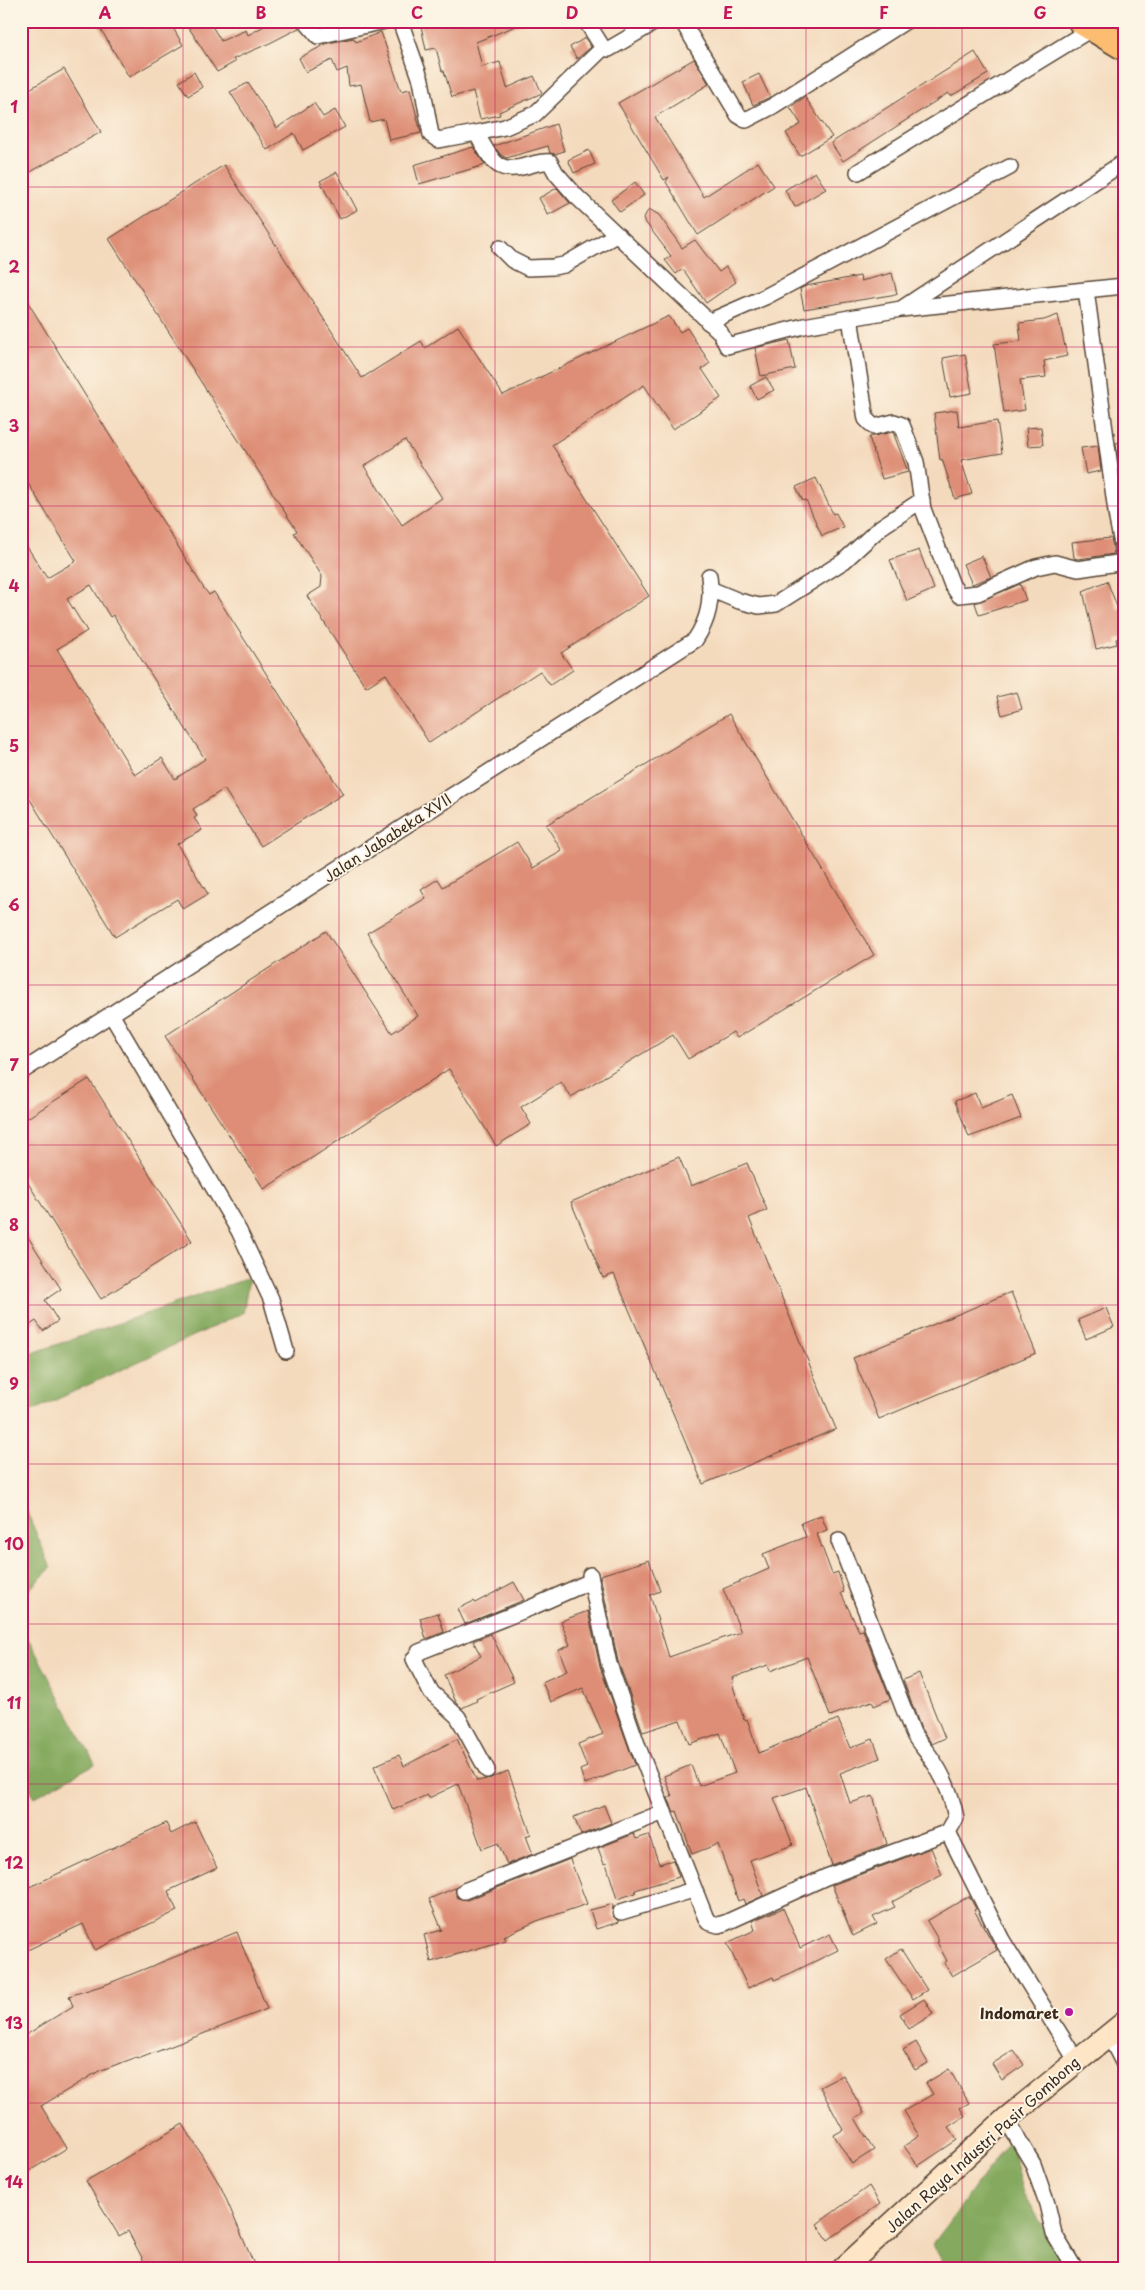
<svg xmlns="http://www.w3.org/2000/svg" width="1145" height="2290" viewBox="0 0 1145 2290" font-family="'Playpen Sans',sans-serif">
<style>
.forest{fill:#85aa5f;stroke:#606a3e}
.building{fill:#de8e76;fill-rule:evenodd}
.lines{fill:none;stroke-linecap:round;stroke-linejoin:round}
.minor-casing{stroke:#574436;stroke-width:18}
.secondary-casing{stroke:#574436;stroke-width:25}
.trunk-casing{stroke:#574436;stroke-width:29}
.minor{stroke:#fff;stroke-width:15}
.secondary{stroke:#fee5c5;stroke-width:22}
.trunk{stroke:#fcbd6f;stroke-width:26}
.grid{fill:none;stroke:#c2185b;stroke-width:1;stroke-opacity:0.55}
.poi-dot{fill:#b5179e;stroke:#fcf5e5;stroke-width:2}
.labels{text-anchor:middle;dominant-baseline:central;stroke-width:4;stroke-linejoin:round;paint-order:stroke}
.street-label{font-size:15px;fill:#3b2a1e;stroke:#fcf5e5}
.poi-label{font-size:15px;font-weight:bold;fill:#3b2a1e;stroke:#fcf5e5;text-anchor:end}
.neatline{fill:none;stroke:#c2185b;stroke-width:2}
.grid-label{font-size:16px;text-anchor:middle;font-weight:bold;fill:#c2185b}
</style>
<rect width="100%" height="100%" fill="#fcf5e5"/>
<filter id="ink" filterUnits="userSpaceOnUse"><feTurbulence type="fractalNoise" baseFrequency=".02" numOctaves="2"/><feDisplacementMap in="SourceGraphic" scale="10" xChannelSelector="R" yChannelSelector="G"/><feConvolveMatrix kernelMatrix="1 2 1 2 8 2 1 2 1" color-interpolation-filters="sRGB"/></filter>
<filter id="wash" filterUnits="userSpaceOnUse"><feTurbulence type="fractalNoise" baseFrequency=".0096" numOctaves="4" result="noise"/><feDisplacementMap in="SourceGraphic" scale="20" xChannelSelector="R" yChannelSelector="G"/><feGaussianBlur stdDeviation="1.12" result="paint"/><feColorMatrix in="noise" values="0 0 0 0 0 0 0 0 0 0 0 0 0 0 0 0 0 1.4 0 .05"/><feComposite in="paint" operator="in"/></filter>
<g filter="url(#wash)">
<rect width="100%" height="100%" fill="#f4dabd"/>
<g class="forest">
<path d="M 249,1278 L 243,1313 L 21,1416 L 21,1357 Z"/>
<path d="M 21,1498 L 51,1568 L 21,1597 Z"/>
<path d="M 21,1625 L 95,1764 L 35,1797 L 21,1775 Z"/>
<path d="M 1010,2140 L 1024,2193 L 1067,2269 L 946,2269 L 933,2244 Z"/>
</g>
<g id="blocks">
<g class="building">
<path d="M 96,21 L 169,21 L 183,45 L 129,77 Z"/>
<path d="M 200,21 L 209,21 L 221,41 L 246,30 L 248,35 L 273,21 L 298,21 L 299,28 L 270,43 L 233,59 L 235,62 L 217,72 L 189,28 Z"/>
<path d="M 420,21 L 528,21 L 476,42 L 482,67 L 500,62 L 507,88 L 534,76 L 542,93 L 499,112 L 500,115 L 480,119 L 473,91 L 452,97 L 444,71 L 442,71 L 436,48 L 426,50 Z"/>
<path d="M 381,32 L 401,91 L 410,89 L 421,133 L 389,140 L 384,119 L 370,122 L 361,84 L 349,86 L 347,68 L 337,72 L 332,60 L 306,72 L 299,58 L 328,43 L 354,38 L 356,42 Z"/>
<path d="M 585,38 L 591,47 L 577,59 L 570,47 Z"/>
<path d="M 975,52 L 988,74 L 951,96 L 948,93 L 843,161 L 831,143 Z"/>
<path d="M 694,59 L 709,84 L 655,117 L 704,197 L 758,162 L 774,186 L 698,235 L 666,182 L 669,177 L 664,180 L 618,103 Z"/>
<path d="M 64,69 L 101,132 L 27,174 L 21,164 L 21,94 Z"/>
<path d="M 194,72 L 202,87 L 188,96 L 179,82 Z"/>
<path d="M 759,74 L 770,97 L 753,105 L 743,82 Z"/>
<path d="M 248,83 L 277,128 L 314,103 L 323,117 L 335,110 L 345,127 L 303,150 L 294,133 L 267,150 L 230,92 Z"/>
<path d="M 805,97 L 832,137 L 800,156 L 786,133 L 801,124 L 790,107 Z"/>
<path d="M 556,124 L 564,151 L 555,154 L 550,153 L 548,146 L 506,158 L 501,155 L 494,146 Z"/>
<path d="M 473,147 L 485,165 L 419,184 L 414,165 Z"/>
<path d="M 589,150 L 595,164 L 574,173 L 568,160 Z"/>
<path d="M 224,165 L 362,378 L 421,341 L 425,348 L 458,326 L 503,395 L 669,316 L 680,332 L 687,328 L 710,363 L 702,369 L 721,398 L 673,429 L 644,385 L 552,445 L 649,596 L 561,653 L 573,670 L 550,685 L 540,671 L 429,743 L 386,674 L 366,687 L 307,596 L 321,587 L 322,576 L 294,533 L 297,531 L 109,239 ZM 405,440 L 442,498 L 402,525 L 364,466 Z"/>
<path d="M 337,172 L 357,210 L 340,219 L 320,181 Z"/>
<path d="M 815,172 L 826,189 L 795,207 L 785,190 Z"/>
<path d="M 635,182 L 644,195 L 620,212 L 611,200 Z"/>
<path d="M 557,188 L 570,203 L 548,215 L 539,198 Z"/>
<path d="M 649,209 L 659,215 L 682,248 L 695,240 L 719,272 L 726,267 L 736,282 L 706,303 L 683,269 L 676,274 L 665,260 L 671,256 L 643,219 Z"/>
<path d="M 892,273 L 897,294 L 804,309 L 800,289 L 806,286 L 860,276 L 861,281 Z"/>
<path d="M 21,291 L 203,587 L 209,595 L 214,592 L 343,794 L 261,846 L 224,789 L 193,809 L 197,816 L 194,818 L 202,830 L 177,844 L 208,894 L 183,909 L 177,899 L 115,937 L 21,785 L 21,537 L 47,578 L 76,561 L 21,472 ZM 91,585 L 110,617 L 113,615 L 205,759 L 175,779 L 162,758 L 135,775 L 57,649 L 87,631 L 67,599 Z"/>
<path d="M 1058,315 L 1067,356 L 1044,361 L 1046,377 L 1020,380 L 1025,410 L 1004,413 L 994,344 L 1021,341 L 1019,323 L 1044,320 Z"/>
<path d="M 789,340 L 795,369 L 761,376 L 755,348 Z"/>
<path d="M 965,354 L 972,393 L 950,397 L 943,358 Z"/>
<path d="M 766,377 L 774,390 L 757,399 L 750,386 Z"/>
<path d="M 957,410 L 959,427 L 997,421 L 1002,453 L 961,460 L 972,494 L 955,499 L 942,459 L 940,460 L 934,413 Z"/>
<path d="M 1041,427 L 1043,445 L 1028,446 L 1026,428 Z"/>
<path d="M 893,432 L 908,472 L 882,479 L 869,437 Z"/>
<path d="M 1124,441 L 1124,458 L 1118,459 L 1116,443 Z"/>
<path d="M 1098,446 L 1101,471 L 1086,474 L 1081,448 Z"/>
<path d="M 816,478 L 833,514 L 836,513 L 843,527 L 822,536 L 806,500 L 803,501 L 796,487 Z"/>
<path d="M 1111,538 L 1114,554 L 1078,559 L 1074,558 L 1072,542 Z"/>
<path d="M 919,550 L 934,589 L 907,601 L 890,560 Z"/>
<path d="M 982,556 L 991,577 L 972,584 L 963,564 Z"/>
<path d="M 1107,581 L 1118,609 L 1124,608 L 1124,637 L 1116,639 L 1117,644 L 1096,649 L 1083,591 Z"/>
<path d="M 1020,584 L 1026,600 L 979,615 L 975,603 Z"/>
<path d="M 1017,692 L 1022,709 L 1002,715 L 997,697 Z"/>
<path d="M 729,714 L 874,955 L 737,1038 L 733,1032 L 688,1059 L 673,1035 L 571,1097 L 561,1082 L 521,1107 L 531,1124 L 496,1146 L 449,1069 L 264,1189 L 165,1036 L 326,931 L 392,1033 L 418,1016 L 367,933 L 426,898 L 421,890 L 438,879 L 443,887 L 517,842 L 533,868 L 562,851 L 546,825 Z"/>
<path d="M 89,1079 L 192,1241 L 101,1299 L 21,1172 L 21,1122 Z"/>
<path d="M 975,1093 L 981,1108 L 1012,1095 L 1021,1118 L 969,1137 L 955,1101 Z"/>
<path d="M 679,1157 L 691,1186 L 747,1163 L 767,1210 L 749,1218 L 836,1429 L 703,1484 L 614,1274 L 603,1278 L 571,1202 Z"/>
<path d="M 21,1226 L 61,1289 L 45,1300 L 58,1321 L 43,1331 L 36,1321 L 21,1331 Z"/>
<path d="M 1011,1292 L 1036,1353 L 879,1419 L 853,1358 Z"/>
<path d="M 1106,1308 L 1114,1327 L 1086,1339 L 1078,1320 Z"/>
<path d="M 821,1515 L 827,1530 L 817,1534 L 832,1574 L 838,1572 L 844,1592 L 841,1593 L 859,1631 L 863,1630 L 890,1699 L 874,1706 L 872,1701 L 830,1716 L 807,1657 L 770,1671 L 768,1665 L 732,1678 L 734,1682 L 732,1683 L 744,1720 L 747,1719 L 759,1753 L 838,1719 L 850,1748 L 873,1739 L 880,1758 L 840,1773 L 850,1803 L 873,1796 L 887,1844 L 832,1865 L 806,1787 L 774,1798 L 793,1845 L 750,1860 L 763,1896 L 745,1904 L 743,1899 L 738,1901 L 718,1844 L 692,1854 L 677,1811 L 674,1812 L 668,1798 L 672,1796 L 664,1776 L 691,1765 L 699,1786 L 735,1773 L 720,1733 L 689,1744 L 680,1720 L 643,1732 L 618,1661 L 600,1575 L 649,1560 L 660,1591 L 650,1595 L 669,1657 L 741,1632 L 723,1589 L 769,1569 L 763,1554 L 806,1537 L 801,1523 Z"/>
<path d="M 514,1582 L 524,1600 L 465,1624 L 458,1609 L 474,1601 L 475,1603 Z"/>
<path d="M 588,1611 L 600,1667 L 635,1765 L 585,1784 L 580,1770 L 587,1767 L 578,1744 L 603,1734 L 583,1688 L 551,1702 L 542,1682 L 567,1671 L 559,1650 L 570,1645 L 561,1621 Z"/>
<path d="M 438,1613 L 444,1632 L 426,1639 L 420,1618 Z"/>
<path d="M 491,1634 L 514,1682 L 476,1699 L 477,1701 L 462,1708 L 456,1702 L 444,1675 L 481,1656 L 473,1641 Z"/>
<path d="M 919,1673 L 945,1738 L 932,1744 L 921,1729 L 903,1680 Z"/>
<path d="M 457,1739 L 477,1781 L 491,1778 L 508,1771 L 531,1834 L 526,1836 L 533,1854 L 507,1864 L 498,1843 L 482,1849 L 458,1784 L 429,1798 L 427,1795 L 393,1810 L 374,1766 L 399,1755 L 404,1766 Z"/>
<path d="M 604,1805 L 611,1823 L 581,1835 L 574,1817 Z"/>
<path d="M 195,1822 L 217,1868 L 168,1891 L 177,1911 L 95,1950 L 83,1924 L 21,1953 L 21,1891 L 166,1823 L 171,1834 Z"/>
<path d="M 634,1834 L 636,1839 L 649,1835 L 659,1864 L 673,1860 L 679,1877 L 635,1890 L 636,1893 L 617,1899 L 606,1863 L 604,1864 L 598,1848 Z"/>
<path d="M 931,1848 L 942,1875 L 892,1902 L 895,1907 L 873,1917 L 877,1924 L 853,1936 L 832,1885 Z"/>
<path d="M 570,1859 L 587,1904 L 537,1921 L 504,1936 L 506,1940 L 431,1962 L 424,1935 L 442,1930 L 429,1899 L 455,1888 L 458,1898 L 467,1900 Z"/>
<path d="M 969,1896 L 976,1909 L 974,1910 L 997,1950 L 952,1976 L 944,1963 L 947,1961 L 937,1942 L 939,1941 L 927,1921 Z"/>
<path d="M 613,1904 L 612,1915 L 619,1922 L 596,1929 L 590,1910 Z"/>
<path d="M 783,1908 L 800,1948 L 830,1934 L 838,1950 L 791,1973 L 774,1980 L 773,1977 L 748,1988 L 727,1943 L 755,1930 L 752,1921 Z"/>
<path d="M 237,1932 L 267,2009 L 138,2059 L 137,2057 L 99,2071 L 41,2106 L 67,2148 L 21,2176 L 21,2038 L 73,2006 L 69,1996 L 107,1984 Z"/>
<path d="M 901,1949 L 927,1990 L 913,1999 L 886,1959 Z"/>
<path d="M 924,1999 L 933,2014 L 909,2029 L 900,2014 Z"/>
<path d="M 916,2042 L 928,2063 L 915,2070 L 903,2050 Z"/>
<path d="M 1014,2050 L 1024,2065 L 1002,2080 L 992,2064 Z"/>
<path d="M 949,2069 L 969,2103 L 960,2108 L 965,2116 L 948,2127 L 957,2140 L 918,2166 L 904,2146 L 919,2136 L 904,2111 L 933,2094 L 926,2083 Z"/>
<path d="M 843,2075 L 864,2113 L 855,2118 L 874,2150 L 852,2164 L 834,2135 L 843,2130 L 820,2087 Z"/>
<path d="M 183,2124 L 221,2187 L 256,2269 L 148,2269 L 128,2231 L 119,2236 L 86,2181 Z"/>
<path d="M 869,2186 L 880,2204 L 828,2240 L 817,2224 Z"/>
</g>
</g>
</g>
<g filter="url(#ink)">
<use href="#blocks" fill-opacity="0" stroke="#574436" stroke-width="1"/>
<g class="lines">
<defs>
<g id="minor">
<path d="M 400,21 L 421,80 L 431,135 L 438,140 L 476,133 C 491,157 494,175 526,166 C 534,164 542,161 550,162 L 556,173 L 576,196 L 720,332 L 727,346 L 804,326 L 901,309 L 1124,286"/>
<path d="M 586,21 L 603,48 L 609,49 L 657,21"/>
<path d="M 682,21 L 738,115 L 746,120 L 773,106 L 906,21"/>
<path d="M 307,23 L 318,36 L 385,21"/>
<path d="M 476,133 L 505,127 L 535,114 L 603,48"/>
<path d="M 858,172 L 1091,29"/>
<path d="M 500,248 L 512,260 L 528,268 L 553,267 L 564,265 L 616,235"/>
<path d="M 1086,290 L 1117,519 L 1124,554"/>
<path d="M 904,307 L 1124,162"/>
<path d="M 850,318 L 866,419 L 874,427 L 894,422 L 902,425 L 916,462 L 923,509 L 952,585 L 959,595 L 978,593 L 1036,567 L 1055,563 L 1078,569 L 1124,562"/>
<path d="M 708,322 L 765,297 L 1010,167"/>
<path d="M 710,589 L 739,601 L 759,606 L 776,604 L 844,561 L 881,527 L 922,500"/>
<path d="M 111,1014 L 239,1231 L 271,1299 L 286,1351"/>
<path d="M 21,1072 L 695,640 C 709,619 712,601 709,576"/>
<path d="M 590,1575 L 609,1664 L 638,1747 L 705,1916 L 708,1922 L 718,1925 L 725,1923 L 826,1877 L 948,1832 L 956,1818 C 952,1796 943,1774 929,1755 C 923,1747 918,1742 913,1733 L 839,1541"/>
<path d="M 487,1770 L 458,1717 L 430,1691 L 414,1659 L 419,1652 L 530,1608 L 591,1581"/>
<path d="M 948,1832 L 1002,1940 L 1076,2060"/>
<path d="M 464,1891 L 664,1812"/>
<path d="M 621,1912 L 693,1890"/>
<path d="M 1109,2035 L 1124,2064"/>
<path d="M 1006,2119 L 1033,2164 L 1047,2204 L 1054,2234 L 1075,2269"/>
</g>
<path id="secondary" d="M 843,2269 L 1006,2119 L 1124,2023"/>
<path id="trunk" d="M 1081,21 L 1124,47"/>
</defs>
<use href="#minor" class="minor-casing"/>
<use href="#secondary" class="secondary-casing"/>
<use href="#trunk" class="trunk-casing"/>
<use href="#minor" class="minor"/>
<use href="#secondary" class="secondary"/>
<use href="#trunk" class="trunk"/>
</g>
</g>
<path class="grid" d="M 183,21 L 183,2269M 339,21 L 339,2269M 495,21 L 495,2269M 650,21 L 650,2269M 806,21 L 806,2269M 962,21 L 962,2269M 21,187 L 1124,187M 21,347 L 1124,347M 21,506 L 1124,506M 21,666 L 1124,666M 21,826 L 1124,826M 21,985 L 1124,985M 21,1145 L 1124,1145M 21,1305 L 1124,1305M 21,1464 L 1124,1464M 21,1624 L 1124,1624M 21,1784 L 1124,1784M 21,1943 L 1124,1943M 21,2103 L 1124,2103"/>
<circle class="poi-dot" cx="1069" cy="2012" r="5"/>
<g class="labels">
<g class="street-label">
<text transform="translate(387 837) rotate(-33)">Jalan Jababeka XVII</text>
<text transform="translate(982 2144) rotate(-42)">Jalan Raya Industri Pasir Gombong</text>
</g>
<g class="poi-label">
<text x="1059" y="2012">Indomaret</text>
</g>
</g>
<rect width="1145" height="2290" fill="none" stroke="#fcf5e5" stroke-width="55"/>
<rect x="28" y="28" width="1090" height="2234" class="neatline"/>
<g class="grid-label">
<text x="105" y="19">A</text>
<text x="261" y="19">B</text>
<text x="417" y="19">C</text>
<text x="572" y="19">D</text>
<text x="728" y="19">E</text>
<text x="884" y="19">F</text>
<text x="1040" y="19">G</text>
<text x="14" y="113">1</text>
<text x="14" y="273">2</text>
<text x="14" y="432">3</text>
<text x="14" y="592">4</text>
<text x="14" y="752">5</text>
<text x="14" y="911">6</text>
<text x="14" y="1071">7</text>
<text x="14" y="1231">8</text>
<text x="14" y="1390">9</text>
<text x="14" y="1550">10</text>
<text x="14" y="1709">11</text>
<text x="14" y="1869">12</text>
<text x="14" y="2029">13</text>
<text x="14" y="2188">14</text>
</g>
</svg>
